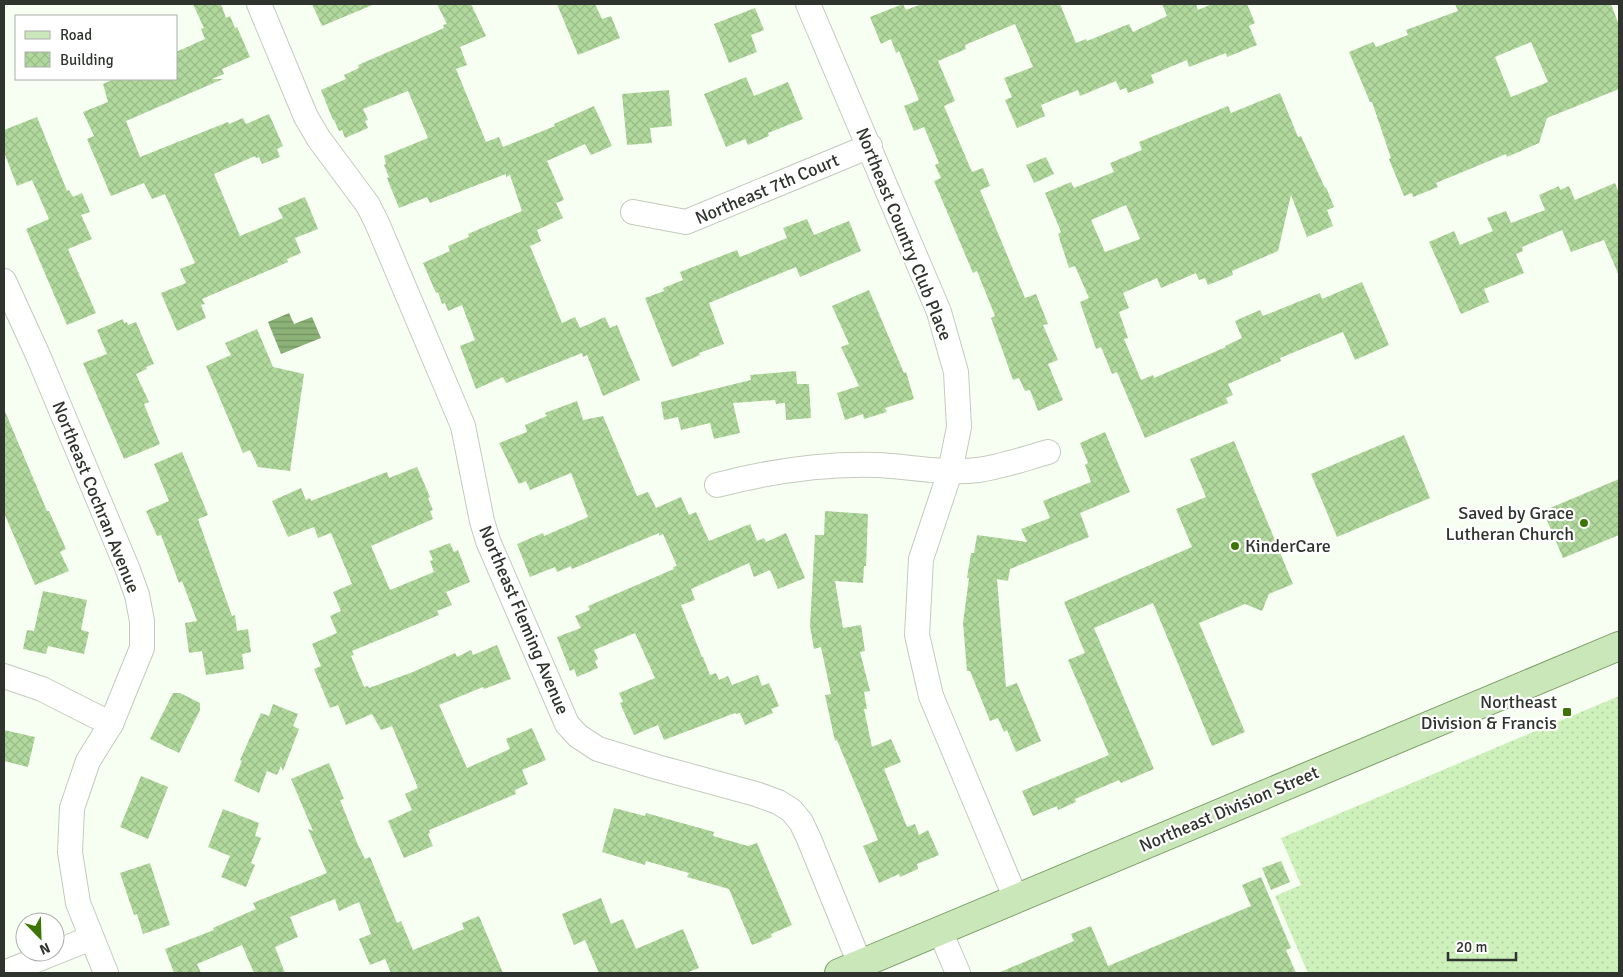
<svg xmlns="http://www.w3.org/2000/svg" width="1623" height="977" viewBox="0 0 1623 977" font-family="Signika,sans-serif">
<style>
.grass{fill:url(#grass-dots)}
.water{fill:url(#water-rules)}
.building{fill:url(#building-cross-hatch);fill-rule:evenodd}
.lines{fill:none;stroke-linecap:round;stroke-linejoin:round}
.minor-casing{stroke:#c3cbbe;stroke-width:26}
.primary-casing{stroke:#7c9e68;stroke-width:30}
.minor{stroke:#fff;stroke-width:24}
.primary{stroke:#c9e7b8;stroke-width:28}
.poi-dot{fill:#3d7505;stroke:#fff;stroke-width:2}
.labels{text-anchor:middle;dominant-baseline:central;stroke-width:4.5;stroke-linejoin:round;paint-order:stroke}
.street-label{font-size:18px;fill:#30342e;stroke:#fff}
.poi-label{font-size:18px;fill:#30342e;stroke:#fff;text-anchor:end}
</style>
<defs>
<pattern id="grass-dots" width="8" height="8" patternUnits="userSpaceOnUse" patternTransform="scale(1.25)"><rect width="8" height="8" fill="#cef1bb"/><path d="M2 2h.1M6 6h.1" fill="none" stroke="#b1cfa1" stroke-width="1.8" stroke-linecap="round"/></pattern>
<pattern id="water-rules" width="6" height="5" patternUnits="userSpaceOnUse" patternTransform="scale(1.25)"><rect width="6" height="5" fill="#8cb277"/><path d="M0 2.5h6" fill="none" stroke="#739262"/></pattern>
<pattern id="building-cross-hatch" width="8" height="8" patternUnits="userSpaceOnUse" patternTransform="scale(1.25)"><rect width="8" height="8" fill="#b2d99d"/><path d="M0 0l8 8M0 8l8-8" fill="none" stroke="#9b8"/></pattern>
</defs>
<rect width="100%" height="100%" fill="#f6fff1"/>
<path class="grass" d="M 1619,696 L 1619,973 L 1308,973 L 1275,896 L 1301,885 L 1281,838 Z"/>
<path class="water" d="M 289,313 L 294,324 L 312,317 L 321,338 L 281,354 L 268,322 Z"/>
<g class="building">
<path d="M 193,4 L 221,4 L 226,18 L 230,16 L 235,28 L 237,27 L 250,57 L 222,69 L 224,74 L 212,79 L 223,79 L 126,121 L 140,157 L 228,122 L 229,124 L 243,118 L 246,124 L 269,114 L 283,146 L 277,149 L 280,157 L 262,164 L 259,157 L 256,158 L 255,156 L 214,174 L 240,236 L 283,218 L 278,208 L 305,197 L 318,229 L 295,238 L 301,253 L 287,259 L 288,262 L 202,299 L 205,304 L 201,305 L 206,318 L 177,331 L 161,293 L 186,283 L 180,269 L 195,263 L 165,194 L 152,199 L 144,183 L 111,196 L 87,139 L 94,136 L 83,112 L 108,102 L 103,84 L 114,79 L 176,79 L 176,52 L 205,39 L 201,29 L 204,28 Z"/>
<path d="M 312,4 L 375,4 L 322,26 Z"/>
<path d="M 437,4 L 471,4 L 486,36 L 460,47 L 467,65 L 456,69 L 486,142 L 499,137 L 503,147 L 555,126 L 554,124 L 594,106 L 612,146 L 591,155 L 585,144 L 547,161 L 564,200 L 556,203 L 563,218 L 537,230 L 541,241 L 530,246 L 562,323 L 575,317 L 580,328 L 605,317 L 610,328 L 617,325 L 640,380 L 603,396 L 587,355 L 583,357 L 582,353 L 506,383 L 503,377 L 476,389 L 460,346 L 475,340 L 462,305 L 448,311 L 445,303 L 442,304 L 438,292 L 436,293 L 423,263 L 450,251 L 448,246 L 469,237 L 468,234 L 522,211 L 510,175 L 506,177 L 506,174 L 430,203 L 427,197 L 399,208 L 387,178 L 389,177 L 384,165 L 386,164 L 384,156 L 428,138 L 408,91 L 363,109 L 368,120 L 365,121 L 368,128 L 345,138 L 342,130 L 339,131 L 334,120 L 333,120 L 321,90 L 346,79 L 344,75 L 359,68 L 358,65 L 444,28 L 443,25 L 447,24 Z"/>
<path d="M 557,4 L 595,4 L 602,19 L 611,16 L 620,38 L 578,55 Z"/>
<path d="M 903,4 L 906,10 L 922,4 L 1060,4 L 1076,43 L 1086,39 L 1087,41 L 1129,24 L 1133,32 L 1167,16 L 1162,4 L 1196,4 L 1198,10 L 1212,4 L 1247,4 L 1255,23 L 1249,26 L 1257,45 L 1227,57 L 1226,53 L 1189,67 L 1187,60 L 1151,75 L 1154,83 L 1128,93 L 1126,88 L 1120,90 L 1116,81 L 1080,96 L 1078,90 L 1041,105 L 1045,116 L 1017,128 L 1005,100 L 1012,97 L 1004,78 L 1033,67 L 1015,24 L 965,45 L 966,49 L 938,61 L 955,101 L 944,106 L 972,172 L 983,168 L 990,186 L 980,190 L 1025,298 L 1036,294 L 1048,324 L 1043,325 L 1058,360 L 1048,364 L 1063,400 L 1038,411 L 1030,390 L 1025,391 L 1019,378 L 1013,380 L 991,318 L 995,316 L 977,271 L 973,273 L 934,181 L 941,178 L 935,165 L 939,163 L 924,127 L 914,131 L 904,106 L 919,100 L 899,51 L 896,53 L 891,39 L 881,44 L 870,17 Z"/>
<path d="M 1455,4 L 1611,4 L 1619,25 L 1619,89 L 1547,118 L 1539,143 L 1507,157 L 1506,154 L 1436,183 L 1438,187 L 1413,197 L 1412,193 L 1404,196 L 1389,159 L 1391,158 L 1372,102 L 1370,102 L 1349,52 L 1373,42 L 1376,47 L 1408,35 L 1406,30 L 1458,11 ZM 1531,42 L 1548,82 L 1511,97 L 1495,57 Z"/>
<path d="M 755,8 L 764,30 L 751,35 L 757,52 L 729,63 L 714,24 Z"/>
<path d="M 746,77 L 754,96 L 788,82 L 803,119 L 768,133 L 769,136 L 748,145 L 745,139 L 726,147 L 704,94 Z"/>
<path d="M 669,90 L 672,126 L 650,128 L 652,143 L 627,145 L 622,94 Z"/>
<path d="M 1280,93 L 1298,137 L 1301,136 L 1325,188 L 1326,187 L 1334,207 L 1327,210 L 1333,226 L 1307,237 L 1291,195 L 1278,251 L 1232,271 L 1233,275 L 1208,285 L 1205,278 L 1199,280 L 1196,273 L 1161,288 L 1157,278 L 1123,293 L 1129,308 L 1119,312 L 1128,338 L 1124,339 L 1141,380 L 1153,375 L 1154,378 L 1226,347 L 1225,346 L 1242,338 L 1235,321 L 1260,310 L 1263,316 L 1320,293 L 1322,299 L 1362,282 L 1389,345 L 1355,360 L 1343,332 L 1280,358 L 1281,361 L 1228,384 L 1233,395 L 1226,398 L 1228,403 L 1145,438 L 1117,372 L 1112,374 L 1101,347 L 1096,349 L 1080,302 L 1089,298 L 1075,266 L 1069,268 L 1058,234 L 1061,232 L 1045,193 L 1071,182 L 1074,188 L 1114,172 L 1110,163 L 1142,150 L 1139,142 L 1228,106 L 1231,113 ZM 1126,205 L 1140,239 L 1105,252 L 1091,220 Z"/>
<path d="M 37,117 L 67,191 L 69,190 L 73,197 L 82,193 L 90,212 L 81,215 L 92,239 L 68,249 L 96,313 L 67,325 L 26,229 L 49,219 L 32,180 L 17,186 L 4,152 L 4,130 Z"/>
<path d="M 1046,157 L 1054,174 L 1034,183 L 1026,165 Z"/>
<path d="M 1615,183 L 1619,193 L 1619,276 L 1604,240 L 1571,252 L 1562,230 L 1522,247 L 1523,251 L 1516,254 L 1524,273 L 1484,289 L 1489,302 L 1461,314 L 1429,242 L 1454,231 L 1460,245 L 1493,231 L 1487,218 L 1506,211 L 1511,223 L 1545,210 L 1539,195 L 1559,186 L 1560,190 L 1569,186 L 1575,200 Z"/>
<path d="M 807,219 L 814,235 L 849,221 L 861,251 L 800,277 L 796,267 L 709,303 L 724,344 L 699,353 L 700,355 L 672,367 L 645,298 L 664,291 L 663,288 L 683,280 L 680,272 L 737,250 L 740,257 L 787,238 L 783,228 Z"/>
<path d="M 869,290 L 904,373 L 906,372 L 914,399 L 885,408 L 887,412 L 864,419 L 863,414 L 845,420 L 837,393 L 859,386 L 841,347 L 849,344 L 832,306 Z"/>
<path d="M 123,319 L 124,323 L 127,322 L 128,325 L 136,322 L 154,364 L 146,367 L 147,369 L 136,374 L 149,402 L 144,404 L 160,444 L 124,459 L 83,363 L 107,354 L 97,330 Z"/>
<path d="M 257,329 L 273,367 L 304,374 L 290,471 L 258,467 L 250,450 L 243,453 L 206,366 L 231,355 L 225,343 Z"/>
<path d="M 796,371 L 797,384 L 809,384 L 811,418 L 786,420 L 785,403 L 776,404 L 775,400 L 733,403 L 740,433 L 714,439 L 710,423 L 681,430 L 678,417 L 664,420 L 661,402 L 751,380 L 750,375 Z"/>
<path d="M 577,401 L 583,420 L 603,416 L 637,496 L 648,492 L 656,508 L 681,497 L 689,515 L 696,512 L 709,541 L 750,524 L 757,541 L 764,538 L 766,542 L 786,533 L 805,578 L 778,589 L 770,570 L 754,577 L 749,563 L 691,589 L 695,600 L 681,605 L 702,657 L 703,657 L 710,675 L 716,673 L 719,680 L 728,676 L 732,685 L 758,675 L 762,686 L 769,683 L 779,706 L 771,709 L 773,713 L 745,725 L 740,713 L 736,714 L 735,713 L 664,740 L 658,725 L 634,735 L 620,703 L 623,702 L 619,693 L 655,678 L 635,633 L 594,650 L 598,659 L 595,661 L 598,668 L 577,677 L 574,669 L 570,671 L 557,637 L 581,628 L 575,616 L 590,610 L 588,606 L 674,569 L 673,567 L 677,566 L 663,534 L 659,536 L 659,533 L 572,569 L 571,566 L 557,572 L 555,567 L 530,577 L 517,544 L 543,533 L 544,536 L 588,517 L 571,473 L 530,490 L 526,481 L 519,484 L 499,443 L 527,432 L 525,425 L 547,416 L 545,413 Z"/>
<path d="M 4,409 L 47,511 L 49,511 L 66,549 L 60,552 L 69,571 L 35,585 L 4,513 Z"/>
<path d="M 1105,432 L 1130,492 L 1080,513 L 1089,537 L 1010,569 L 1008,581 L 997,579 L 1006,687 L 1017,683 L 1041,741 L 1016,752 L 1007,730 L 1004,732 L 998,718 L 990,721 L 970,671 L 967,671 L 963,623 L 969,578 L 967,578 L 971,553 L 974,553 L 977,535 L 1027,542 L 1021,529 L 1050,518 L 1043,501 L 1091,482 L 1085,465 L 1088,463 L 1080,443 Z"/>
<path d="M 1404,435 L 1430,498 L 1337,537 L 1311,474 Z"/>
<path d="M 1234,441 L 1293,584 L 1269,594 L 1262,611 L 1245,604 L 1199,623 L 1245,732 L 1212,746 L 1153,603 L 1094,628 L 1154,769 L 1121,783 L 1119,780 L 1075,799 L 1076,802 L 1058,810 L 1057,806 L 1033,816 L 1022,791 L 1109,755 L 1068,660 L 1085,653 L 1064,602 L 1192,547 L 1176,509 L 1206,497 L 1190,459 Z"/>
<path d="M 182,452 L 208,515 L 198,519 L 232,616 L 235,615 L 237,631 L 248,629 L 251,652 L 242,654 L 244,669 L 206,675 L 202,651 L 189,653 L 185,623 L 197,621 L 182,581 L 179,583 L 161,535 L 157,536 L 146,511 L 169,501 L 154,464 Z"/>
<path d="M 417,467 L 430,497 L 428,498 L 433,510 L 430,511 L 433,519 L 371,546 L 390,590 L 434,572 L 430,561 L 433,560 L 429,551 L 450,543 L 454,552 L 458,550 L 470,582 L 446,592 L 452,605 L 437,611 L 439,615 L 352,651 L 354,655 L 351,656 L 364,687 L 368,686 L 369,688 L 413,672 L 455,653 L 457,657 L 471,650 L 473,655 L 497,645 L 511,679 L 484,689 L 483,687 L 439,705 L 467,768 L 510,749 L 506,739 L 532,728 L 546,760 L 522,770 L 528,784 L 515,790 L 516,794 L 429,830 L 430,833 L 428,834 L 433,846 L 404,858 L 388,821 L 412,810 L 405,794 L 418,788 L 392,726 L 381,730 L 372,714 L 346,725 L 338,705 L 330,708 L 314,669 L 321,666 L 312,644 L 337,633 L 330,616 L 341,611 L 333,592 L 352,584 L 331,533 L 318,538 L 314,527 L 288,537 L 272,501 L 301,488 L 306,500 L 310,498 L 311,501 L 387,472 L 389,478 Z"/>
<path d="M 1619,479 L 1619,535 L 1563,558 L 1543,511 Z"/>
<path d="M 825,511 L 868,514 L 866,566 L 864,566 L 863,583 L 835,581 L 843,628 L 861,625 L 865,651 L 860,652 L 870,691 L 864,692 L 867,709 L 864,709 L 872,747 L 891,739 L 901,762 L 884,769 L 907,827 L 915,824 L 919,835 L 928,830 L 939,855 L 917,864 L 918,869 L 900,877 L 899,874 L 879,883 L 863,846 L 878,840 L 837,740 L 835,741 L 825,695 L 831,694 L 821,647 L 814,649 L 810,626 L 815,535 L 824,535 Z"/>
<path d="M 43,591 L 87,600 L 81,630 L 89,632 L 84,654 L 48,646 L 46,654 L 23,649 L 27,630 L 34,631 Z"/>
<path d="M 173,693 L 180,693 L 200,703 L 200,710 L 179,753 L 150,739 Z"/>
<path d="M 273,704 L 298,714 L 293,726 L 299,729 L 283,771 L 281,766 L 277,775 L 267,771 L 259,793 L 234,781 L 242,761 L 240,760 L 261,713 L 269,716 Z"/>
<path d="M 4,730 L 35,737 L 28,767 L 4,761 Z"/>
<path d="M 329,763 L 344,799 L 340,800 L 358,845 L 365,859 L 370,857 L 397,923 L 401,921 L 413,950 L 464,929 L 462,923 L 479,916 L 503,973 L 391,973 L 385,959 L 370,965 L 359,939 L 371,934 L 359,902 L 339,911 L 335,899 L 290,917 L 298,937 L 275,947 L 285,973 L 254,973 L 242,945 L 197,964 L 201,973 L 174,973 L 165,949 L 214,930 L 213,928 L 256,909 L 253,903 L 327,873 L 308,829 L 313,831 L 291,779 Z"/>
<path d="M 141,776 L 168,787 L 148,839 L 120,827 Z"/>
<path d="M 614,808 L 645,816 L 646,813 L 714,832 L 713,836 L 748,846 L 757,843 L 792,925 L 771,934 L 772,937 L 752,945 L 729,889 L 687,877 L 689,873 L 646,861 L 645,865 L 602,852 Z"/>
<path d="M 223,809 L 259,823 L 255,836 L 261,838 L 251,863 L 255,865 L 246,887 L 221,877 L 230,856 L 208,847 Z"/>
<path d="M 1281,861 L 1290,882 L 1271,890 L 1262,868 Z"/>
<path d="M 150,863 L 170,925 L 143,934 L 137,914 L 134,915 L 120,873 Z"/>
<path d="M 1261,877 L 1291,948 L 1286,950 L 1296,973 L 998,973 L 1074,941 L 1071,934 L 1091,926 L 1108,966 L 1251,906 L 1242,885 Z"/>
<path d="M 601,898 L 611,924 L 623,919 L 636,949 L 683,929 L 699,968 L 686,973 L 599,973 L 585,940 L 574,945 L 562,914 Z"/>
</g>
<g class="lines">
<defs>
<g id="minor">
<path d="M 259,4 L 306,117 L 319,139 L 368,205 L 377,223 L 463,426 L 482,521 L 488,541 L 567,724 L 578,736 L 598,749 L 657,767 L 756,794 L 778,802 L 791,810 L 801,822 L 809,839 L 860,964"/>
<path d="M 808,4 L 939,312 L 956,372 L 959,427 L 950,472 L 921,559 L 917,635 L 931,696 L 1016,899"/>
<path d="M 633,212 L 686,222 L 870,146"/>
<path d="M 4,281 L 37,353 L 128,570 L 137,595 L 142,621 L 142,648 L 111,724 L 88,761 L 72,808 L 70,852 L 78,903 L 106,973"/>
<path d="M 717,485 C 771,471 824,463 879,465 C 912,467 945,474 978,470 C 1002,467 1026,458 1048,452"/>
<path d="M 4,676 L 42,689 L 111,724"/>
<path d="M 940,931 L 958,973"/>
<path d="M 4,973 L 91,938"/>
</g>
<path id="primary" d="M 839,973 L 1619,646"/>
</defs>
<use href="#minor" class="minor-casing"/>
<use href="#primary" class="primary-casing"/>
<use href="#minor" class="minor"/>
<use href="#primary" class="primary"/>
</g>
<g class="poi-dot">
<circle cx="1584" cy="523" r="5"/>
<circle cx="1235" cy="546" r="5"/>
<rect x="1562" y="707" width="10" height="10" rx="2.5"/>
</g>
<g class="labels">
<g class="street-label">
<text transform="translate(767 189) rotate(-23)">Northeast 7th Court</text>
<text transform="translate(904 234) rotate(68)">Northeast Country Club Place</text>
<text transform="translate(96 497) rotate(68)">Northeast Cochran Avenue</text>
<text transform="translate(524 620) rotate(67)">Northeast Fleming Avenue</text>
<text transform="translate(1229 809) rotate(-23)">Northeast Division Street</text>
</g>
<g class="poi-label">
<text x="1574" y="513">Saved by Grace<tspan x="1574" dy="21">Lutheran Church</tspan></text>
<text x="1245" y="546" text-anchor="start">KinderCare</text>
<text x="1557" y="702">Northeast<tspan x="1557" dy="21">Division &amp; Francis</tspan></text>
</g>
</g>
<rect width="1623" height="977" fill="none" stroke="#30342e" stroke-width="10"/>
<rect x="15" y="15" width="162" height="65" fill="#ffffff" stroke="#acaeab"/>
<rect x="25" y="31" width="25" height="8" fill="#c9e7b8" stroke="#acaeab"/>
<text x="60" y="40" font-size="15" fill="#30342e">Road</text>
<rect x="25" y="52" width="25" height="15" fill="url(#building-cross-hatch)" stroke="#acaeab"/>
<text x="60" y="65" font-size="15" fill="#30342e">Building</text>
<g transform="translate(40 937) rotate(157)"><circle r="24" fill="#ffffff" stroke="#acaeab"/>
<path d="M0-4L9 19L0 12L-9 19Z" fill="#3d7505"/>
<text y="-8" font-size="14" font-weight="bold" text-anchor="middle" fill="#30342e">N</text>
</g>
<path d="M1448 952v8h68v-8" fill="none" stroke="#30342e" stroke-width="2.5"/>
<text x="1456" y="952" font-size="15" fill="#30342e" stroke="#ffffff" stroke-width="4" paint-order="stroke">20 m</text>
</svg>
